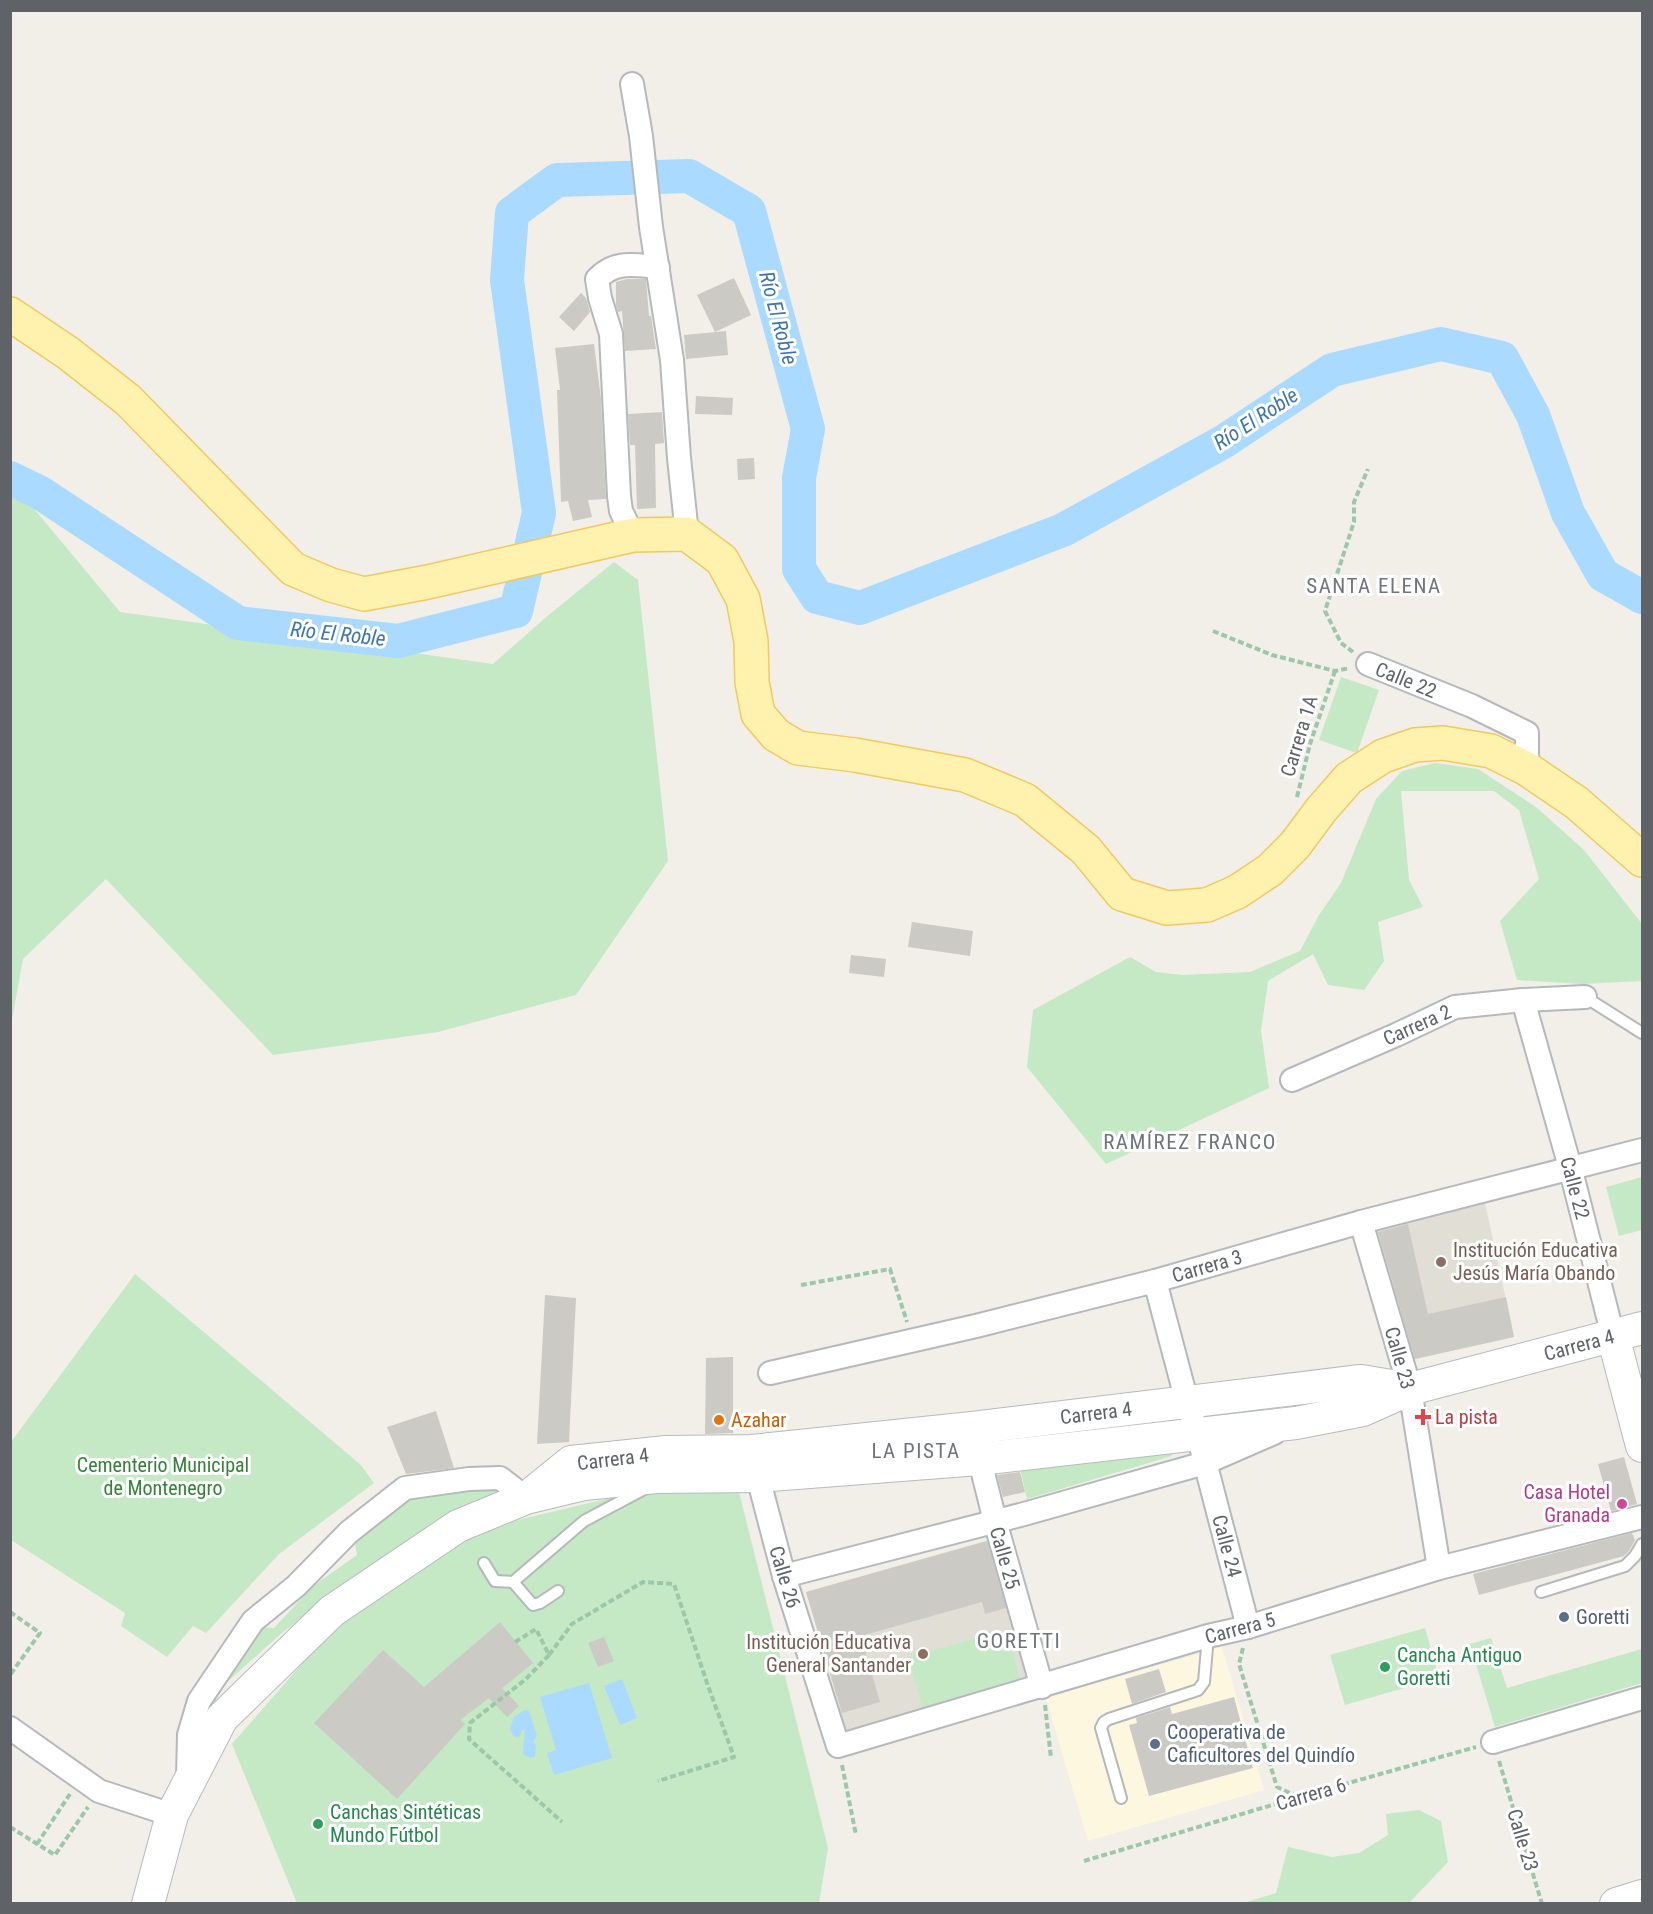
<svg xmlns="http://www.w3.org/2000/svg" width="1653" height="1914" viewBox="0 0 1653 1914" font-family="'Roboto Condensed',sans-serif">
<style>
.commercial{fill:#fef7e0}
.education{fill:#e1ded6}
.green{fill:#c5e8c5}
.water{fill:#aadaff}
.lines{fill:none;stroke-linecap:round;stroke-linejoin:round}
.river{stroke:#aadaff;stroke-width:34}
.building{fill:#cccac5}
.lane-casing{stroke:#b5b8bc;stroke-width:14}
.street-casing{stroke:#b5b8bc;stroke-width:26}
.secondary-casing{stroke:#b6babf;stroke-width:34}
.primary-casing{stroke:#f2c960;stroke-width:36}
.path{stroke:#9cc7a9;stroke-width:4;stroke-dasharray:6 3;stroke-linecap:butt}
.lane{stroke:#fff;stroke-width:10}
.street{stroke:#fff;stroke-width:22}
.secondary{stroke:#fff;stroke-width:32}
.primary{stroke:#fff2af;stroke-width:33}
.education-dot{fill:#8d6e63;stroke:#fff;stroke-width:2}
.health-dot{fill:#e0444e;stroke:#fff;stroke-width:2}
.food-dot{fill:#e8710a;stroke:#fff;stroke-width:2}
.hotel-dot{fill:#d1479c;stroke:#fff;stroke-width:2}
.service-dot{fill:#5c6f8a;stroke:#fff;stroke-width:2}
.leisure-dot{fill:#2e9e5b;stroke:#fff;stroke-width:2}
.labels{text-anchor:middle;dominant-baseline:central;stroke-width:6;stroke-linejoin:round;paint-order:stroke}
.street-label{font-size:20px;fill:#5f6368;stroke:#fff}
.education-label{font-size:20px;fill:#785e54;stroke:#fff;text-anchor:start}
.health-label{font-size:20px;fill:#be3a42;stroke:#fff;text-anchor:start}
.food-label{font-size:20px;fill:#c56008;stroke:#fff;text-anchor:start}
.park-label{font-size:20px;fill:#348238;stroke:#fff}
.hotel-label{font-size:20px;fill:#b23c85;stroke:#fff;text-anchor:end}
.service-label{font-size:20px;fill:#4e5e75;stroke:#fff;text-anchor:start}
.leisure-label{font-size:20px;fill:#27864d;stroke:#fff;text-anchor:start}
.water-label{font-size:21px;font-style:italic;fill:#4174aa;stroke:#fff}
.neighbourhood-label{font-size:21px;letter-spacing:1.5px;fill:#70757a;stroke:#fff}
</style>
<rect width="100%" height="100%" fill="#f1efe8"/>
<path class="commercial" d="M 1222,1647 L 1264,1790 L 1088,1841 L 1046,1698 Z"/>
<g class="education">
<path d="M 1485,1203 L 1514,1337 L 1405,1361 L 1376,1227 Z"/>
<path d="M 989,1540 L 1032,1690 L 849,1741 L 806,1592 Z"/>
</g>
<g class="green">
<path d="M 11,486 L 26,499 L 120,612 L 493,664 L 545,618 L 614,562 L 638,580 L 668,861 L 576,995 L 438,1032 L 273,1055 L 106,879 L 23,959 L 11,1025 Z"/>
<path d="M 1341,677 L 1379,690 L 1357,753 L 1319,740 Z"/>
<path d="M 1435,763 L 1478,769 L 1536,807 L 1584,850 L 1642,924 L 1642,981 L 1582,984 L 1517,980 L 1500,921 L 1539,879 L 1519,810 L 1494,791 L 1401,791 L 1409,880 L 1423,907 L 1378,922 L 1384,961 L 1364,990 L 1328,985 L 1313,954 L 1268,981 L 1261,1031 L 1269,1088 L 1106,1164 L 1027,1067 L 1033,1010 L 1130,957 L 1156,972 L 1182,975 L 1250,972 L 1300,951 L 1319,915 L 1341,883 L 1376,799 L 1402,771 Z"/>
<path d="M 1642,1177 L 1642,1230 L 1619,1236 L 1606,1187 Z"/>
<path d="M 135,1274 L 361,1465 L 374,1483 L 279,1554 L 206,1633 L 193,1626 L 167,1657 L 121,1626 L 125,1613 L 11,1540 L 11,1442 Z"/>
<path d="M 1170,1446 L 1172,1456 L 1027,1499 L 1019,1464 Z"/>
<path d="M 495,1485 L 503,1491 L 358,1576 L 283,1632 L 227,1682 L 222,1677 L 255,1627 L 274,1628 L 313,1586 L 357,1555 L 354,1538 L 413,1493 Z"/>
<path d="M 738,1488 L 828,1848 L 819,1903 L 297,1903 L 232,1744 L 341,1619 L 463,1539 L 509,1522 L 623,1495 Z"/>
<path d="M 1425,1628 L 1439,1678 L 1345,1705 L 1330,1655 Z"/>
<path d="M 1006,1630 L 1022,1686 L 924,1713 L 908,1657 Z"/>
<path d="M 1491,1638 L 1507,1688 L 1642,1649 L 1642,1683 L 1495,1727 L 1470,1644 Z"/>
<path d="M 1419,1810 L 1441,1821 L 1448,1862 L 1409,1903 L 1243,1903 L 1276,1893 L 1288,1847 L 1332,1857 L 1359,1853 L 1388,1835 L 1386,1814 Z"/>
</g>
<g class="water">
<path d="M 622,1679 L 637,1718 L 620,1725 L 604,1686 Z"/>
<path d="M 589,1683 L 612,1758 L 554,1775 L 547,1753 L 556,1750 L 540,1697 Z"/>
<path d="M 524,1710 L 529,1711 L 537,1736 L 533,1741 L 536,1746 L 535,1757 L 530,1758 L 523,1754 L 525,1729 L 522,1730 L 520,1736 L 516,1738 L 512,1734 L 510,1729 L 514,1717 Z"/>
</g>
<g class="lines">
<path class="river" d="M 10,478 L 39,492 L 238,623 L 398,641 L 516,611 L 539,513 L 507,280 L 512,213 L 557,180 L 689,176 L 749,211 L 808,429 L 799,478 L 799,569 L 817,597 L 860,608 L 1063,530 L 1223,442 L 1332,370 L 1441,344 L 1502,358 L 1533,415 L 1568,513 L 1603,575 L 1642,597"/>
</g>
<g class="building">
<path d="M 734,278 L 751,315 L 715,332 L 697,295 Z"/>
<path d="M 627,279 L 646,279 L 649,316 L 651,316 L 656,349 L 625,351 L 622,311 L 618,312 L 616,306 L 616,282 Z"/>
<path d="M 581,293 L 586,298 L 590,312 L 574,331 L 559,317 Z"/>
<path d="M 726,331 L 728,355 L 686,359 L 684,335 Z"/>
<path d="M 594,344 L 601,399 L 606,499 L 588,500 L 592,517 L 573,521 L 568,501 L 561,502 L 557,390 L 560,390 L 555,348 Z"/>
<path d="M 696,396 L 733,398 L 732,415 L 695,414 Z"/>
<path d="M 662,412 L 664,443 L 655,444 L 656,508 L 637,509 L 635,445 L 630,445 L 628,414 Z"/>
<path d="M 754,458 L 755,479 L 738,480 L 737,459 Z"/>
<path d="M 912,922 L 973,931 L 970,956 L 908,947 Z"/>
<path d="M 851,955 L 886,959 L 884,977 L 849,973 Z"/>
<path d="M 1408,1224 L 1428,1314 L 1506,1297 L 1514,1337 L 1415,1359 L 1378,1232 Z"/>
<path d="M 545,1295 L 576,1298 L 569,1442 L 537,1444 Z"/>
<path d="M 733,1357 L 733,1433 L 705,1434 L 706,1358 Z"/>
<path d="M 436,1411 L 454,1468 L 406,1474 L 387,1427 Z"/>
<path d="M 1624,1457 L 1637,1504 L 1611,1511 L 1598,1464 Z"/>
<path d="M 1020,1472 L 1025,1492 L 1003,1497 L 997,1475 Z"/>
<path d="M 1632,1533 L 1635,1540 L 1629,1551 L 1624,1556 L 1479,1595 L 1473,1574 Z"/>
<path d="M 987,1541 L 1006,1608 L 985,1614 L 982,1602 L 861,1636 L 880,1702 L 842,1713 L 806,1592 Z"/>
<path d="M 500,1622 L 533,1663 L 502,1688 L 519,1706 L 507,1717 L 489,1698 L 460,1720 L 465,1724 L 397,1799 L 314,1723 L 383,1650 L 424,1687 Z"/>
<path d="M 604,1637 L 614,1661 L 598,1667 L 588,1643 Z"/>
<path d="M 1159,1669 L 1166,1692 L 1132,1704 L 1125,1679 Z"/>
<path d="M 1234,1697 L 1253,1768 L 1149,1796 L 1129,1725 L 1137,1723 L 1136,1718 L 1170,1707 L 1172,1714 Z"/>
</g>
<g class="lines">
<defs>
<g id="lane">
<path d="M 1585,997 L 1642,1033"/>
<path d="M 484,1563 L 495,1581 L 513,1582"/>
<path d="M 558,1591 L 540,1603 L 533,1605 L 513,1582 L 584,1521 L 646,1488"/>
<path d="M 1541,1592 L 1625,1566 L 1635,1556 L 1642,1544"/>
<path d="M 1121,1798 L 1101,1728 L 1104,1722 L 1109,1719 L 1198,1690 L 1204,1682 L 1208,1636"/>
</g>
<g id="street">
<path d="M 632,84 L 641,136 L 651,227 L 672,360 L 679,458 L 687,534"/>
<path d="M 633,535 L 621,511 L 619,496 L 611,334 L 600,298 L 597,279 C 615,260 634,265 658,267"/>
<path d="M 1368,664 L 1472,706 L 1527,733 L 1527,769"/>
<path d="M 1523,1000 L 1570,1167 L 1613,1336"/>
<path d="M 1292,1080 L 1396,1035 L 1455,1007 L 1523,1000 L 1585,997"/>
<path d="M 1361,1222 L 1410,1389 L 1439,1568"/>
<path d="M 1155,1281 L 1187,1402 L 1198,1435 L 1248,1627"/>
<path d="M 770,1373 L 976,1326 L 1155,1281 L 1361,1222 L 1642,1150"/>
<path d="M 976,1445 L 995,1521 L 1042,1687"/>
<path d="M 754,1462 L 784,1576 L 838,1746 L 1208,1636 L 1248,1627 L 1439,1568 L 1642,1517"/>
<path d="M 784,1576 L 1024,1514 L 1205,1463 L 1274,1433"/>
<path d="M 10,1728 L 99,1791 L 172,1815"/>
<path d="M 1493,1742 L 1642,1698"/>
<path d="M 188,1777 L 189,1735 L 199,1701 L 253,1621 L 296,1586 L 349,1532 L 405,1488 L 469,1479 L 500,1478 L 526,1498"/>
</g>
<g id="secondary">
<path d="M 1613,1336 L 1642,1446"/>
<path d="M 534,1492 L 571,1462 L 666,1452 L 752,1451 L 972,1428 L 1361,1381 L 1410,1389"/>
<path d="M 148,1904 L 172,1815 L 222,1718 L 332,1611 L 458,1526 L 526,1498 L 584,1484 L 656,1477 L 757,1476 L 979,1459 L 1296,1423 L 1363,1410 L 1410,1389 L 1642,1328"/>
<path d="M 1616,1904 L 1642,1896"/>
</g>
<path id="primary" d="M 10,314 L 68,353 L 128,400 L 293,569 L 331,585 L 364,594 L 428,582 L 633,535 L 687,534 L 722,560 L 743,599 L 751,641 L 752,682 L 758,714 L 776,735 L 798,748 L 855,755 L 965,775 L 1025,800 L 1086,850 L 1122,894 L 1167,908 L 1207,905 L 1237,892 L 1270,870 L 1295,845 L 1321,810 L 1349,778 L 1383,756 L 1415,745 L 1443,743 L 1491,751 L 1527,769 L 1577,803 L 1642,860"/>
</defs>
<use href="#lane" class="lane-casing"/>
<use href="#street" class="street-casing"/>
<use href="#secondary" class="secondary-casing"/>
<use href="#primary" class="primary-casing"/>
<g class="path">
<path d="M 1213,631 L 1272,655 L 1335,671 L 1350,668"/>
<path d="M 1353,652 L 1341,643 L 1325,611 L 1354,522 L 1354,502 L 1368,469"/>
<path d="M 1297,797 L 1310,744 L 1335,671"/>
<path d="M 801,1285 L 890,1269 L 907,1322"/>
<path d="M 10,1612 L 40,1633 L 10,1675"/>
<path d="M 515,1642 L 536,1629 L 549,1655 L 572,1624 L 643,1582 L 674,1584 L 707,1683 L 734,1757 L 658,1781"/>
<path d="M 1243,1648 L 1239,1664 L 1277,1787 L 1299,1797"/>
<path d="M 549,1655 L 526,1679 L 470,1723 L 469,1739 L 562,1822"/>
<path d="M 1045,1705 L 1051,1758"/>
<path d="M 1499,1761 L 1542,1904"/>
<path d="M 842,1765 L 856,1835"/>
<path d="M 10,1827 L 55,1855 L 88,1807"/>
<path d="M 37,1844 L 70,1794"/>
<path d="M 1084,1861 L 1299,1797 L 1476,1747"/>
</g>
<use href="#lane" class="lane"/>
<use href="#street" class="street"/>
<use href="#secondary" class="secondary"/>
<use href="#primary" class="primary"/>
</g>
<g class="education-dot">
<circle cx="1441" cy="1262" r="6"/>
<circle cx="923" cy="1654" r="6"/>
</g>
<path class="health-dot" d="M1420 1408h6v6h6v6h-6v6h-6v-6h-6v-6h6z"/>
<circle class="food-dot" cx="719" cy="1420" r="6"/>
<circle class="hotel-dot" cx="1622" cy="1504" r="6"/>
<g class="service-dot">
<circle cx="1564" cy="1617" r="6"/>
<circle cx="1155" cy="1744" r="6"/>
</g>
<g class="leisure-dot">
<circle cx="1385" cy="1667" r="6"/>
<circle cx="318" cy="1824" r="6"/>
</g>
<g class="labels">
<g class="street-label">
<text transform="translate(1406 680) rotate(22)">Calle 22</text>
<text transform="translate(1299 736) rotate(-73)">Carrera 1A</text>
<text transform="translate(1417 1025) rotate(-24)">Carrera 2</text>
<text transform="translate(1575 1188) rotate(75)">Calle 22</text>
<text transform="translate(1207 1266) rotate(-16)">Carrera 3</text>
<text transform="translate(1579 1345) rotate(-15)">Carrera 4</text>
<text transform="translate(1400 1358) rotate(74)">Calle 23</text>
<text transform="translate(1096 1413) rotate(-7)">Carrera 4</text>
<text transform="translate(613 1459) rotate(-7)">Carrera 4</text>
<text transform="translate(1227 1546) rotate(75)">Calle 24</text>
<text transform="translate(1005 1558) rotate(74)">Calle 25</text>
<text transform="translate(785 1577) rotate(73)">Calle 26</text>
<text transform="translate(1240 1628) rotate(-15)">Carrera 5</text>
<text transform="translate(1311 1794) rotate(-16)">Carrera 6</text>
<text transform="translate(1523 1840) rotate(73)">Calle 23</text>
</g>
<g class="education-label">
<text x="1453" y="1250">Institución Educativa<tspan x="1453" dy="23">Jesús María Obando</tspan></text>
<text x="911" y="1642" text-anchor="end">Institución Educativa<tspan x="911" dy="23">General Santander</tspan></text>
</g>
<g class="health-label">
<text x="1435" y="1417">La pista</text>
</g>
<g class="food-label">
<text x="731" y="1420">Azahar</text>
</g>
<g class="park-label">
<text x="163" y="1465">Cementerio Municipal<tspan x="163" dy="23">de Montenegro</tspan></text>
</g>
<g class="hotel-label">
<text x="1610" y="1492">Casa Hotel<tspan x="1610" dy="23">Granada</tspan></text>
</g>
<g class="service-label">
<text x="1576" y="1617">Goretti</text>
<text x="1167" y="1732">Cooperativa de<tspan x="1167" dy="23">Caficultores del Quindío</tspan></text>
</g>
<g class="leisure-label">
<text x="1397" y="1655">Cancha Antiguo<tspan x="1397" dy="23">Goretti</tspan></text>
<text x="330" y="1812">Canchas Sintéticas<tspan x="330" dy="23">Mundo Fútbol</tspan></text>
</g>
<g class="water-label">
<text transform="translate(778 318) rotate(75)">Río El Roble</text>
<text transform="translate(1256 419) rotate(-33)">Río El Roble</text>
<text transform="translate(338 634) rotate(6)">Río El Roble</text>
</g>
<g class="neighbourhood-label">
<text x="1374" y="586">SANTA ELENA</text>
<text x="1190" y="1142">RAMÍREZ FRANCO</text>
<text x="916" y="1451">LA PISTA</text>
<text x="1019" y="1641">GORETTI</text>
</g>
</g>
<rect width="1653" height="1914" fill="none" stroke="#5f6368" stroke-width="24"/>
</svg>
